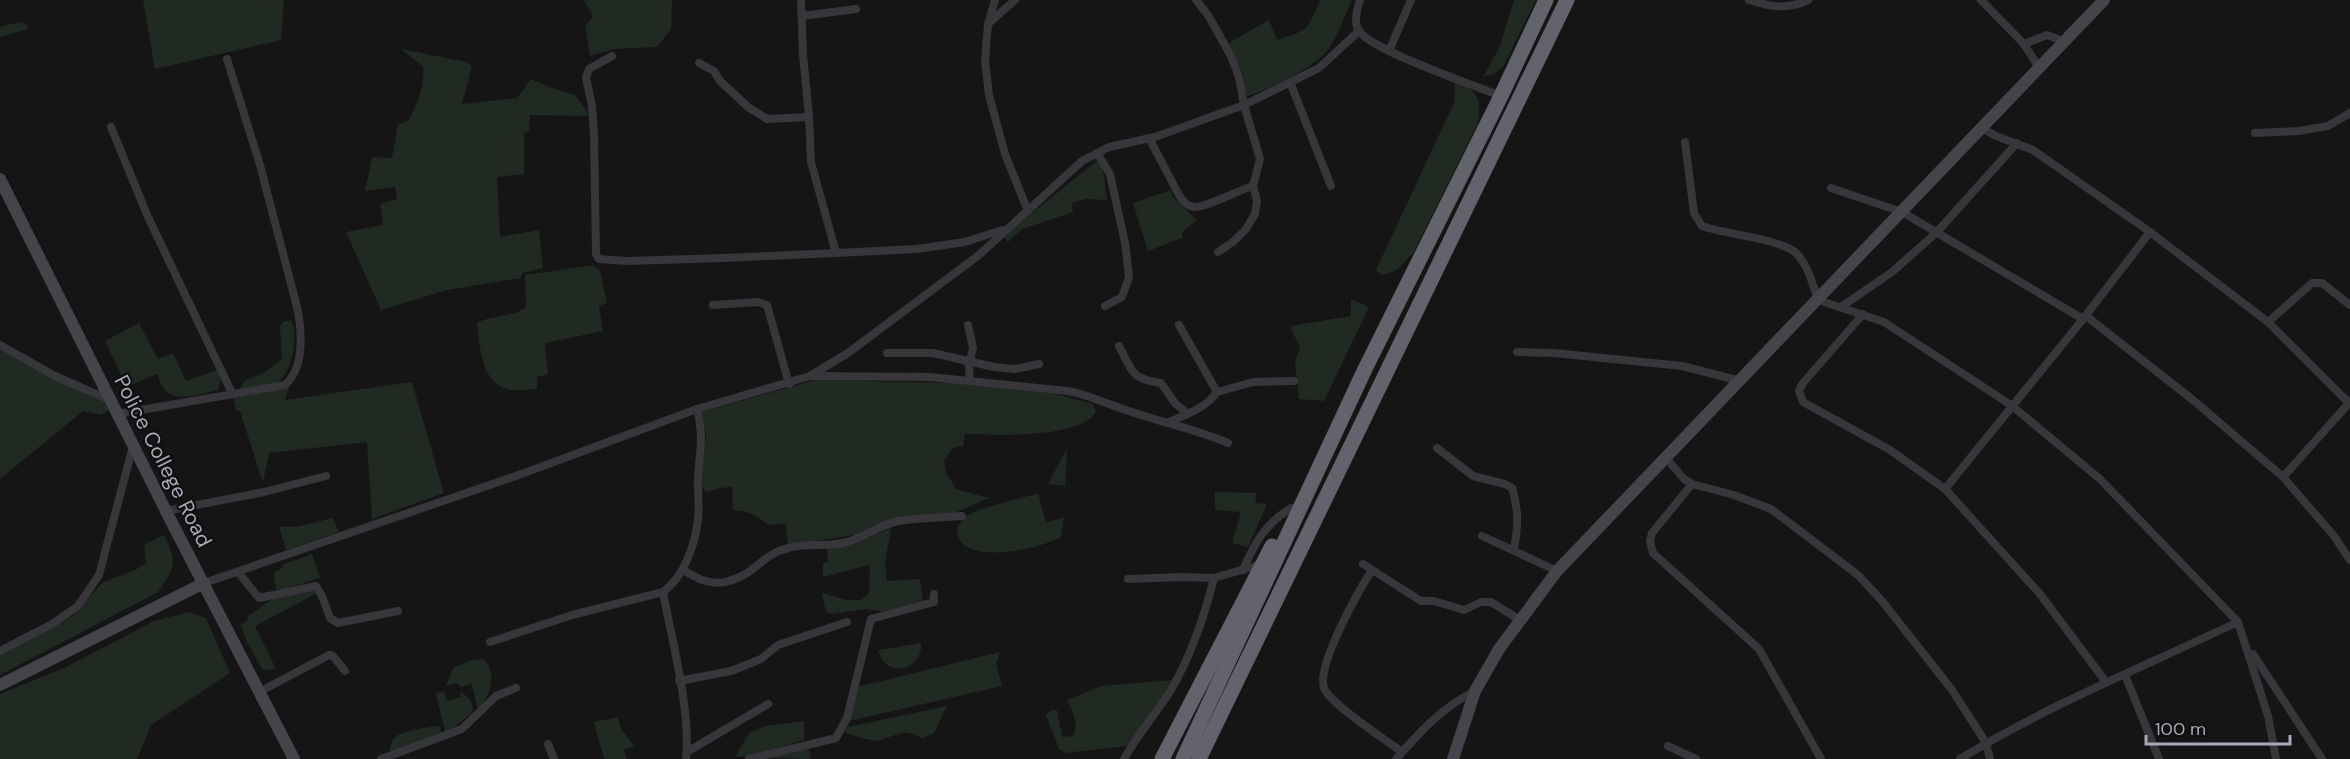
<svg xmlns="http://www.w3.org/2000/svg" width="2350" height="759" viewBox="0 0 2350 759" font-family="'DM Sans',sans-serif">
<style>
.green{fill:#212923}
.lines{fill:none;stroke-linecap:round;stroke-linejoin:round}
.street{stroke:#36363b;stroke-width:8}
.secondary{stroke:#44444b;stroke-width:12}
.highway{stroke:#62636c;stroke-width:15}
.labels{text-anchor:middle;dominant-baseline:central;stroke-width:4.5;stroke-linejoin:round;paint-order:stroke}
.street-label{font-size:21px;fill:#a7a9b6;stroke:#101011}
</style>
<rect width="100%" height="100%" fill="#151516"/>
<g class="green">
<path d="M 143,0 L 284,0 L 281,40 L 155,69 Z"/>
<path d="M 584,0 L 672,0 L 671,29 L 657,47 L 614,49 L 590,56 L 585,26 L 593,17 Z"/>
<path d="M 1320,0 L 1352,0 C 1345,15 1339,33 1330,47 C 1315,69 1270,88 1246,97 L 1243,74 L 1229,43 L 1269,20 L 1277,40 C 1308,30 1307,31 1320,0 Z"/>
<path d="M 1514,0 L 1536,0 L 1503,67 L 1493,74 L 1483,77 L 1500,46 Z"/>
<path d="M 20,22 L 28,25 L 26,30 L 0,37 L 0,27 Z"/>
<path d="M 401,49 L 466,62 L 472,66 L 462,104 L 517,98 L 531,79 L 552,88 L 575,95 L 587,111 L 588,116 L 530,115 L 529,131 L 524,133 L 524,174 L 497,177 L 500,237 L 539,230 L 543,268 L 522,273 L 521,278 L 447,290 L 381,310 L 346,232 L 383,225 L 380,204 L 397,199 L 395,187 L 365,191 L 372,157 L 392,158 L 398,124 L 408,121 C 417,105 425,85 423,67 Z"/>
<path d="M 1455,81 C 1478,91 1482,99 1478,123 L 1413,253 L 1397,270 L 1383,275 L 1376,270 L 1454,103 Z"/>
<path d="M 1097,161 L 1103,169 L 1107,200 L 1086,199 L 1072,203 L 1073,212 L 1022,229 L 1008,242 L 1003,236 Z"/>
<path d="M 1171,190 L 1173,197 L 1197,220 L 1183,231 L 1182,238 L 1148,251 L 1133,203 Z"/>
<path d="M 594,265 L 600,271 L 607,303 L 599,306 L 603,331 L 545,343 L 548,374 L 537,377 L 537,389 C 529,389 520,391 512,390 C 481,386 480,347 477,323 C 492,315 512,318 526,307 L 525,275 Z"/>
<path d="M 1351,299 L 1369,307 L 1324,401 L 1299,399 L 1295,361 L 1300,348 L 1290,326 L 1351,316 Z"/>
<path d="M 284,321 L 291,321 C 300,333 291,375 277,383 C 269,387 249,388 240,388 L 244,381 L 265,372 L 282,359 L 280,326 Z"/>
<path d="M 139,323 L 158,359 L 173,353 L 186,381 L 217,370 L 221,380 L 218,390 C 204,393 177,403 166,391 C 162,387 159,379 157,374 L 127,387 L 105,341 Z"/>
<path d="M 0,349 L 106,403 L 109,410 L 101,415 L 83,411 L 0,479 Z"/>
<path d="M 815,380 L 959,383 L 1055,394 L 1093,404 L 1096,412 C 1080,439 994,435 965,434 L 963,446 L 953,448 L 944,460 L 946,472 L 956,489 L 989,498 L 952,514 L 897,518 L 860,534 L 788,545 L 786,523 L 768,525 C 757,515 747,511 733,510 L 732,487 L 719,488 L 708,492 L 704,490 L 701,484 L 706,434 L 701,412 Z"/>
<path d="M 412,382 L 444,493 L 372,519 L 367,442 L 269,453 L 263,483 L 240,411 L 236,410 L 233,397 L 289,387 L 285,400 Z"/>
<path d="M 1067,448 L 1065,486 L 1048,484 Z"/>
<path d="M 1215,492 L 1257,493 L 1255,503 L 1267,504 L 1248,547 L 1232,543 L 1241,512 L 1215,510 Z"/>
<path d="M 1038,493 L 1046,522 L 1064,517 L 1061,537 C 1042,548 968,566 958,536 C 956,530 959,523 963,519 C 974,508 1021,499 1038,493 Z"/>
<path d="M 333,518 L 339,532 L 286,550 L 279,527 L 296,527 Z"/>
<path d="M 891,528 L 885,563 L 887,581 L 920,579 L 923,602 L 886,612 L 865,609 L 832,614 L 826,612 L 822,593 L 847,600 L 861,600 L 869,593 L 870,565 L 823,577 L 823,563 L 828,562 L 827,547 L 855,543 Z"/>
<path d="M 164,535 C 177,561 176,568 158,592 L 0,675 L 0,655 L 74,615 L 102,583 L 137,569 L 146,563 L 144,545 Z"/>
<path d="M 312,554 L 320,578 L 282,590 L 276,589 L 274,573 L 282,568 L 282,565 Z"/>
<path d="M 310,588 L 317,593 L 255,626 L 276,669 L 263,670 L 247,642 L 241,625 L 247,621 L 248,616 L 274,598 Z"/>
<path d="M 189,612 L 206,618 L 230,673 L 151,725 L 137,759 L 0,759 L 0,694 L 64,668 L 154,621 Z"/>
<path d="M 921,643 C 923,665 898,676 885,663 C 882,661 880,654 878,650 Z"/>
<path d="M 1000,652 L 996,663 L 1002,686 L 849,721 L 857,687 Z"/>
<path d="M 483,659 C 499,671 489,698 478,711 L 472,684 L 460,687 L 457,683 L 446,686 L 453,668 L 472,660 Z"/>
<path d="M 1172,680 L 1161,701 L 1127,746 L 1065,753 L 1059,749 L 1046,715 L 1051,710 L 1057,710 L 1062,737 L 1073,736 C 1079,722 1073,713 1067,700 L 1101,686 Z"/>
<path d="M 444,691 L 447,701 L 461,697 L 460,692 C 469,696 473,702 473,712 L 453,728 L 445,732 L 436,693 Z"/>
<path d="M 947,706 L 934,733 L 923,738 L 908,733 L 901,733 L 878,741 L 861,738 L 844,732 L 848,727 Z"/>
<path d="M 618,717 L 621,729 L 634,746 L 624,750 L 627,759 L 604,759 L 594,722 Z"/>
<path d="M 804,721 L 804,740 L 752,756 L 735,757 L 750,732 L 766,726 Z"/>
<path d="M 440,726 L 441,732 L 390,752 C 390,748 390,745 392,741 C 397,730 429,727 440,726 Z"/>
<path d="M 808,747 L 811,759 L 771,758 Z"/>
</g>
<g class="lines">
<g class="street">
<path d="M 801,0 L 803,54 L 809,117"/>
<path d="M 995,0 L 988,24 L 985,61 L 989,95 L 1005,154 L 1028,211"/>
<path d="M 1196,0 L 1208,15 L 1231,56 L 1239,77 L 1244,105 L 1260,159 L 1253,186 L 1257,201 L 1255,214 L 1246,229 L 1233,242 L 1218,252"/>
<path d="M 1360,0 C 1357,9 1353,23 1359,31 C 1371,50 1475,86 1501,96"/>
<path d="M 1749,0 C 1771,7 1786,10 1808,0"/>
<path d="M 1981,0 L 2024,44 L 2039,68"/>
<path d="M 802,16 L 856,9"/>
<path d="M 989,23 L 1015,0"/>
<path d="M 2024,44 L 2047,35 L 2065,42"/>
<path d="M 1389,51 L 1411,0"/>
<path d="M 612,56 L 589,69 L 586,78 L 592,106 L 594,134 L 596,254 L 599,259 L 627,261 L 724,258 L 836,253"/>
<path d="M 699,63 L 714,71 L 720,81 L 748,107 L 767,119 L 809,117 L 811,162 L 836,253 L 917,249 L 965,242 L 1002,230"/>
<path d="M 1290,82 L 1331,186"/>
<path d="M 111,127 L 148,217 L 232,393"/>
<path d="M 1982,128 L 1996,136 L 2033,150 L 2150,232 L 2083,319"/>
<path d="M 2255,133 L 2299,131 L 2328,126 L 2350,113"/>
<path d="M 1149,138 L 1179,195 C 1183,201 1186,206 1194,207 C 1205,208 1239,190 1253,186"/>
<path d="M 1685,142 L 1694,213 L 1702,226 C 1724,234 1781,239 1796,253 C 1808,264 1813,286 1818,300 L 1884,322 L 2011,405 L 2100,479 L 2238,622"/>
<path d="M 1097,153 L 1110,174 L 1125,243 L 1129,277 L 1122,297 L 1105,306"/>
<path d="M 1831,188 L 1902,212 L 2083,319 L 1945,489"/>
<path d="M 713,305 L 758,302 L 767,305 L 789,384"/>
<path d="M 1841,307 L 1892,272 L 1936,233 L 2017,143"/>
<path d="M 1863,314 L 1803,383 L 1799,391 L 1803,402 L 1890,450 L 1945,489 L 2040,594 L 2106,682"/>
<path d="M 2086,316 L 2193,400 L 2283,477 L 2349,403 L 2268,322 L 2150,232"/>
<path d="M 2268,322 L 2312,283 L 2322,283 L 2350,305"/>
<path d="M 968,325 L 973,348 L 969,365 L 970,381"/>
<path d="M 0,345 L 55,376 L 110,400"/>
<path d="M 1119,346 C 1132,370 1130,379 1161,383 L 1175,403 L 1188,414"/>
<path d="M 1517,352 L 1554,353 L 1682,366 L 1741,381"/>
<path d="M 887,353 L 933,353 L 994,367 L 1015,369 L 1039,364"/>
<path d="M 810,376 L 930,377 L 1067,391 C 1084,393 1096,400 1112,405 C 1150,420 1190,427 1228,443"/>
<path d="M 1217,392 L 1253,382 L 1294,381"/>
<path d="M 118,414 L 285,385 C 305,367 302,331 297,307 L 260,165 L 227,59"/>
<path d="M 1169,422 C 1187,414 1206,408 1217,392 L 1179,325"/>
<path d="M 1437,448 L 1473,476 L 1505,484 L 1512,488 C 1519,510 1518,527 1514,549"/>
<path d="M 1667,459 L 1684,479 L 1692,484 L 1734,495 L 1771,509 L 1858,575 L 1882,601 L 1952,690 L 1986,743 L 1990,759"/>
<path d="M 2283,477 L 2334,536 L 2350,560"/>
<path d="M 1692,484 L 1652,533 L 1650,541 L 1653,553 L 1759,649 L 1821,759"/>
<path d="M 166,511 L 264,492 L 326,476"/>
<path d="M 1482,536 L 1557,571"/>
<path d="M 1363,564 L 1421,601 L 1434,601 L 1464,610 L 1481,602 L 1491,602 L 1520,620"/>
<path d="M 683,570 C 697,578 708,585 725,582 C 755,576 760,555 788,548 C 806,543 825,547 843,543 C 862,539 879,525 898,521 C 918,517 941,518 962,516"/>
<path d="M 1243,570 C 1255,542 1265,524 1291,508"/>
<path d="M 1372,570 C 1359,590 1316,666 1324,688 C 1329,703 1387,741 1402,752"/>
<path d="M 238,572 L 259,598 L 316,586 L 322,596 L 330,618 L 338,623 L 398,611"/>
<path d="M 1128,579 L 1183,577 L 1214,578 L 1262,564"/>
<path d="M 204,583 L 516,476 L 697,409 L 810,376 L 848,353 L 979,255 L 1082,161 L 1109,147 L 1155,137 L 1244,105 L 1319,68 L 1359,31"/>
<path d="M 490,642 L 572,615 L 663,592"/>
<path d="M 0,651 L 52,624 L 78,606 L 99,575 L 133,446"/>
<path d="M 2253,654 L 2322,759"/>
<path d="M 2125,675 L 2159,759"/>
<path d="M 679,681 L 731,671 L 761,659 L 778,645 L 847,622"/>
<path d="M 259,692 L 329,655 L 333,656 L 345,671"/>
<path d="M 548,744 L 554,759"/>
<path d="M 1668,746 L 1696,759"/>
<path d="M 687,752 L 768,704"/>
<path d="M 381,759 L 462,729 L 496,696 L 516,688"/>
<path d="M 686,759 C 691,710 672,641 663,592 C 684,577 695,545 698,519 C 700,506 697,491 698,477 C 700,450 704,437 697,409"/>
<path d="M 749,759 L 836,738 L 847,718 L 871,619 L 934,602 L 934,594"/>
<path d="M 1124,759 C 1137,735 1156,714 1171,690 C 1192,654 1204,618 1214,578"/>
<path d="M 1396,759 C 1420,732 1442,707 1475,691"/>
<path d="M 1960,759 C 2048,705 2145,666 2238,622 L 2268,716 L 2276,759"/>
</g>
<g class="secondary">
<path d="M 0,179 L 170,519 L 294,759"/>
<path d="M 0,685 L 204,583"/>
<path d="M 1453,759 L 1475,691 L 1499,649 L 1557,571 L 2104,0"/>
</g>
<g class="highway">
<path d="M 1162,759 L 1272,546"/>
<path d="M 1183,759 L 1365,369 L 1501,96 L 1546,0"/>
<path d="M 1199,759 L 1567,0"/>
</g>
</g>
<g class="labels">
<g class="street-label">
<text transform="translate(163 461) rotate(63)">Police College Road</text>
</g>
</g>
<path d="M2146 735v9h144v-9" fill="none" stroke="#a7a9b6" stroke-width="3"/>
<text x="2155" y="735" font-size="18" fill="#a7a9b6" stroke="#101011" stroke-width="4.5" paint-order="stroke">100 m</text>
</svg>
